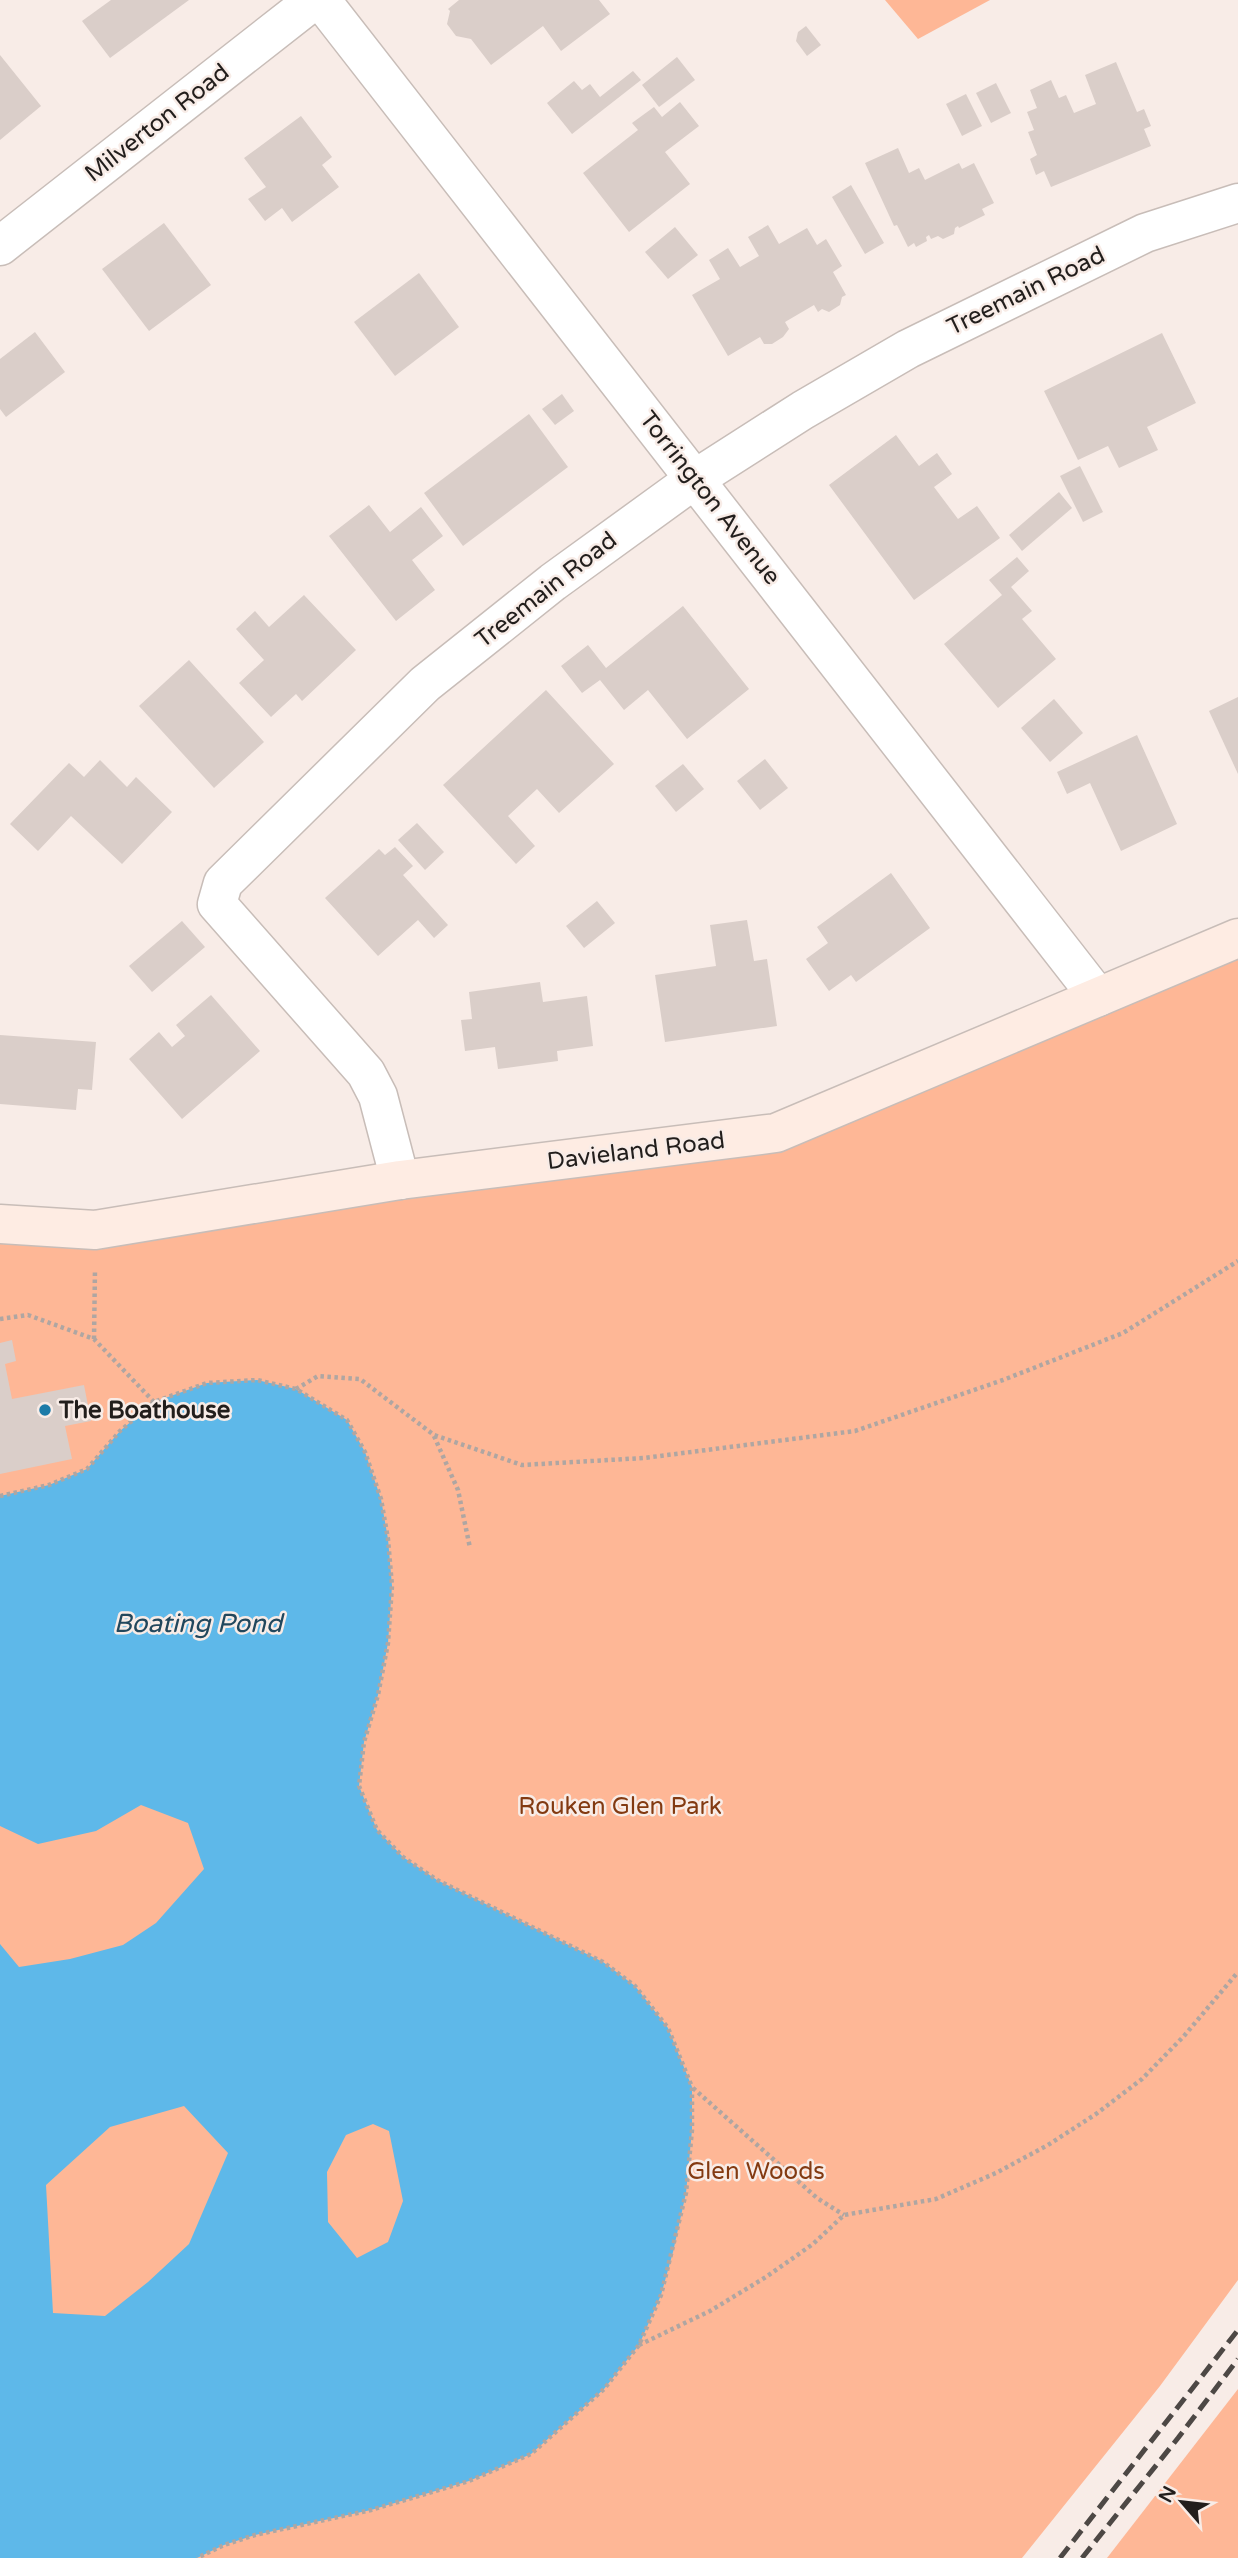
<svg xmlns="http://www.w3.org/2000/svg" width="1238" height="2558" viewBox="0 0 1238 2558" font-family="'Varela Round',sans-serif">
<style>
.green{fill:#feb796}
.water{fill:#5eb8e9;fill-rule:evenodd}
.building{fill:#dacec9}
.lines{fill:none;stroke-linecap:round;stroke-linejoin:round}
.street-casing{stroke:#c8bdb8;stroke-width:41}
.secondary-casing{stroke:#c8bdb8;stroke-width:41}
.path{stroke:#afa6a2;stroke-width:4.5;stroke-dasharray:3.5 3.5;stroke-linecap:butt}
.street{stroke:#fff;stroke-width:38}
.secondary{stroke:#feece3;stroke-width:38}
.rail{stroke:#4d4845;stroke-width:5;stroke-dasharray:14 7;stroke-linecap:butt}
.poi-dot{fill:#1c7ba8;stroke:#f8ece7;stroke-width:2.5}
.labels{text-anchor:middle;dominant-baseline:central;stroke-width:5;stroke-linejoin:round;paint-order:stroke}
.street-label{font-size:24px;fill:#221e1c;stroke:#f8ece7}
.poi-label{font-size:24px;font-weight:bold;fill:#221e1c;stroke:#f8ece7;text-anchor:start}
.park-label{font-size:24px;fill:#833a11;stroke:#f8ece7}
.water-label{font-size:26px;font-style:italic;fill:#21475d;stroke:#f8ece7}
</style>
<rect width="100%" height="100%" fill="#f8ece7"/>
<g class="green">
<path d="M 885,0 L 990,0 L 918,39 Z"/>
<path d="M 1238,938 L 1238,2280 L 1160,2386 L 1022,2558 L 0,2558 L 0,1224 L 776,1133 Z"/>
<path d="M 1238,2389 L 1238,2558 L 1107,2558 Z"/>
</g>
<path class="water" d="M 257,1380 L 296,1389 L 347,1420 L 365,1452 L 381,1499 L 388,1539 L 392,1586 L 388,1643 L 378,1695 L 364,1742 L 359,1786 L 377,1830 L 403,1857 L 437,1880 L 603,1962 L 635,1986 L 668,2028 L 692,2087 L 692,2130 L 686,2193 L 673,2252 L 661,2295 L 639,2345 L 604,2389 L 531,2454 L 469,2481 L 371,2510 L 255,2535 L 224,2545 L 197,2558 L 0,2558 L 0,1944 L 19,1967 L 70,1959 L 123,1945 L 156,1923 L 204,1869 L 188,1823 L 141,1805 L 96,1831 L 38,1844 L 0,1826 L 0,1496 L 49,1485 L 87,1469 L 120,1431 L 154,1402 L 207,1383 ZM 184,2106 L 228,2153 L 189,2244 L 148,2282 L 105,2316 L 53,2313 L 46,2185 L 110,2127 ZM 373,2124 L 389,2131 L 403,2201 L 388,2242 L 357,2258 L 328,2222 L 327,2172 L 346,2135 Z"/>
<g class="building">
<path d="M 111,0 L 189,0 L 110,58 L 82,21 Z"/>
<path d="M 459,0 L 599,0 L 610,14 L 561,51 L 543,26 L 491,65 L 471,39 L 456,36 L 447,24 L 450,11 L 448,9 Z"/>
<path d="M 806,26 L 821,45 L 807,56 L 796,41 L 798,32 Z"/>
<path d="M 0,55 L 41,106 L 0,140 Z"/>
<path d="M 677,57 L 695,80 L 659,107 L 642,85 Z"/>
<path d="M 1116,62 L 1137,112 L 1144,109 L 1151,126 L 1144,129 L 1151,146 L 1051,187 L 1044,171 L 1036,175 L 1030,159 L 1037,155 L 1028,132 L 1034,130 L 1027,112 L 1037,108 L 1030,90 L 1051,80 L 1059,98 L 1066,95 L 1074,113 L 1096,104 L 1085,75 Z"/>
<path d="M 633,71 L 641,80 L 572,134 L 547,103 L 574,81 L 582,90 L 590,84 L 600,97 Z"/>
<path d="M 996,83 L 1011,113 L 991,123 L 976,93 Z"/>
<path d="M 966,94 L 982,126 L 962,136 L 946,104 Z"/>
<path d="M 680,102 L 699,126 L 665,152 L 690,184 L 629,232 L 583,173 L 638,130 L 632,123 L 654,107 L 662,117 Z"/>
<path d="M 301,116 L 332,157 L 322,165 L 339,187 L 292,222 L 282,208 L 265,221 L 248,199 L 266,187 L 244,158 Z"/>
<path d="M 898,148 L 909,173 L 919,168 L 925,180 L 959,163 L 962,169 L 974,163 L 994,203 L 982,209 L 985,215 L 959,228 L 958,226 L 955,228 L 954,234 L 943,239 L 938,236 L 931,239 L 929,235 L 926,237 L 927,241 L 916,247 L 914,243 L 908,247 L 897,225 L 894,226 L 865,163 Z"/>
<path d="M 851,185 L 884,243 L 865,254 L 832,197 Z"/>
<path d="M 164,223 L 211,285 L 149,331 L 102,269 Z"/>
<path d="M 768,225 L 779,244 L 807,228 L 817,245 L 826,239 L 842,266 L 833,272 L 846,295 L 842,297 L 840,305 L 829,312 L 822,309 L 818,312 L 814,305 L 785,322 L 789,329 L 783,337 L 772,344 L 764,344 L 760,337 L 728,356 L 692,295 L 720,279 L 709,260 L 728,248 L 740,267 L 759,256 L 748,237 Z"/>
<path d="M 675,227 L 698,255 L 668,279 L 645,252 Z"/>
<path d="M 419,273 L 459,327 L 395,376 L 354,322 Z"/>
<path d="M 35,332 L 65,372 L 6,417 L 0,409 L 0,359 Z"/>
<path d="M 1162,333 L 1196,403 L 1147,427 L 1158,450 L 1119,468 L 1108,446 L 1078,460 L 1044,391 Z"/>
<path d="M 562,394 L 574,411 L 555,425 L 542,409 Z"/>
<path d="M 529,414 L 568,467 L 463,546 L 424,493 Z"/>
<path d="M 896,435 L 919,466 L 937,453 L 952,474 L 934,487 L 958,519 L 977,506 L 1000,538 L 914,600 L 829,485 Z"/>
<path d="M 1080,466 L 1103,512 L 1083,522 L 1060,476 Z"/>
<path d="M 1059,492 L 1072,508 L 1022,551 L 1009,535 Z"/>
<path d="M 369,505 L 390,532 L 421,507 L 443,536 L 412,560 L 435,590 L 396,621 L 329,536 Z"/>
<path d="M 1017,557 L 1029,571 L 1011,587 L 1032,611 L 1022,619 L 1056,659 L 998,708 L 944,644 L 1002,595 L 989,580 Z"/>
<path d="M 304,595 L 356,650 L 302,701 L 296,694 L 271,717 L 239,683 L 264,660 L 236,629 L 255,611 L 269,627 Z"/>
<path d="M 683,606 L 749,689 L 687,739 L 648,690 L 624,710 L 600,680 L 582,693 L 561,666 L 588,645 L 606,668 Z"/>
<path d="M 189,660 L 264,742 L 214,788 L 139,706 Z"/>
<path d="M 546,690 L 614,764 L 559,813 L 537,789 L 508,816 L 535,846 L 516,864 L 443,785 Z"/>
<path d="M 1238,697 L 1238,774 L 1209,711 Z"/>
<path d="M 1054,699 L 1083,733 L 1050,762 L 1021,728 Z"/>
<path d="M 1137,735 L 1177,824 L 1121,851 L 1090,783 L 1067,794 L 1057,772 Z"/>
<path d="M 765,759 L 788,788 L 760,810 L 737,781 Z"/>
<path d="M 100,760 L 127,787 L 136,777 L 172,812 L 122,864 L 71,816 L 38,851 L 10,824 L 69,763 L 84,777 Z"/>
<path d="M 683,764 L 704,789 L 676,812 L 655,786 Z"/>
<path d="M 417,823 L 444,852 L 425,870 L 398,840 Z"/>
<path d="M 395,847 L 413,866 L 403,875 L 448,925 L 434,938 L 418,920 L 378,956 L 325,898 L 379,849 L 385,855 Z"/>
<path d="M 891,873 L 930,928 L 856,982 L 851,975 L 829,991 L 806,959 L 828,943 L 817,927 Z"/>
<path d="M 597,901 L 615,923 L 584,948 L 566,926 Z"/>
<path d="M 747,920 L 754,961 L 767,959 L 777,1026 L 665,1042 L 655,975 L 716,966 L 710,925 Z"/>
<path d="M 182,921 L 205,947 L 152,992 L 129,966 Z"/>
<path d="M 540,982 L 543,1002 L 587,996 L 593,1046 L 557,1051 L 558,1061 L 498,1069 L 495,1047 L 465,1051 L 461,1020 L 472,1019 L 469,992 Z"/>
<path d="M 211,995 L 260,1051 L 182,1119 L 129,1059 L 159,1032 L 172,1047 L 185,1036 L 176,1025 Z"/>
<path d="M 0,1035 L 96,1042 L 92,1090 L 78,1089 L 76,1110 L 0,1104 Z"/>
<path d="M 12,1340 L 16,1361 L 5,1364 L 12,1399 L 84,1385 L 91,1421 L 65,1426 L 72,1459 L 0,1474 L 0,1343 Z"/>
</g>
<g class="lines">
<defs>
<g id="street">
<path d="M 321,0 L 1098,997"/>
<path d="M 0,246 L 314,0"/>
<path d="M 400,1180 L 378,1096 L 366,1073 L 217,904 L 223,883 L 425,684 L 553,582 L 695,479 L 803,410 L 908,349 L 1145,233 L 1238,203"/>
</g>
<path id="secondary" d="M 0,1224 L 95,1230 L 400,1180 L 776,1133 L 1238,938"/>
</defs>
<use href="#street" class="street-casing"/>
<use href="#secondary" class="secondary-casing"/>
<g class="path">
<path d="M 0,1319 L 28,1315 L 94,1339 L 154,1402"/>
<path d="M 94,1339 L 95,1269"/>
<path d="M 296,1389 L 318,1376 L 360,1379 L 434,1435 L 522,1465 L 644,1458 L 855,1431 L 1003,1380 L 1123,1333 L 1238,1261"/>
<path d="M 434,1436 L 458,1490 L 470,1548"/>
<path d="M 0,1496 L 49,1485 L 87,1469 L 120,1431 L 154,1402 L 207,1383 L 257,1380 L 296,1389 L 347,1420 L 365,1452 L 381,1499 L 388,1539 L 392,1586 L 388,1643 L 378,1695 L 364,1742 L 359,1786 L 377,1830 L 403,1857 L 437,1880 L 603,1962 L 635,1986 L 668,2028 L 692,2087 L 692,2130 L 686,2193 L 661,2295 L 639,2345 L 604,2389 L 531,2454 L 469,2481 L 371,2510 L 255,2535 L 224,2545 L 197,2558"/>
<path d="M 693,2088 L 817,2198 L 844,2215"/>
<path d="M 639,2345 L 710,2311 L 766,2277 L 813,2244 L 844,2215 L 936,2199 L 996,2173 L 1048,2145 L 1096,2114 L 1142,2079 L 1184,2036 L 1238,1972"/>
</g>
<use href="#street" class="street"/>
<use href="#secondary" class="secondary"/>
<g class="rail">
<path d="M 1060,2558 L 1238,2330"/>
<path d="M 1082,2558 L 1178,2438 L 1238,2359"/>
</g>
</g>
<circle class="poi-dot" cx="45" cy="1410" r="7"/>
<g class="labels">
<g class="street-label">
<text transform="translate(157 123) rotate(-38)">Milverton Road</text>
<text transform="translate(1026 291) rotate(-26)">Treemain Road</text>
<text transform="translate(710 498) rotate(52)">Torrington Avenue</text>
<text transform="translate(546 590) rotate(-38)">Treemain Road</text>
<text transform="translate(636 1151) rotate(-7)">Davieland Road</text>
</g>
<g class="poi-label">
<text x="59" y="1410">The Boathouse</text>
</g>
<g class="park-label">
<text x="620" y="1806">Rouken Glen Park</text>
<text x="756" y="2171">Glen Woods</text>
</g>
<g class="water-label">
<text x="198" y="1623">Boating Pond</text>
</g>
</g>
<g transform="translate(1182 2502) rotate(298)" stroke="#f8ece7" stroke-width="5" paint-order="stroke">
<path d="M0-5L12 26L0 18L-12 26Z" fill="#221e1c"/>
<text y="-10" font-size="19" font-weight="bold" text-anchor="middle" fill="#221e1c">N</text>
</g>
</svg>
